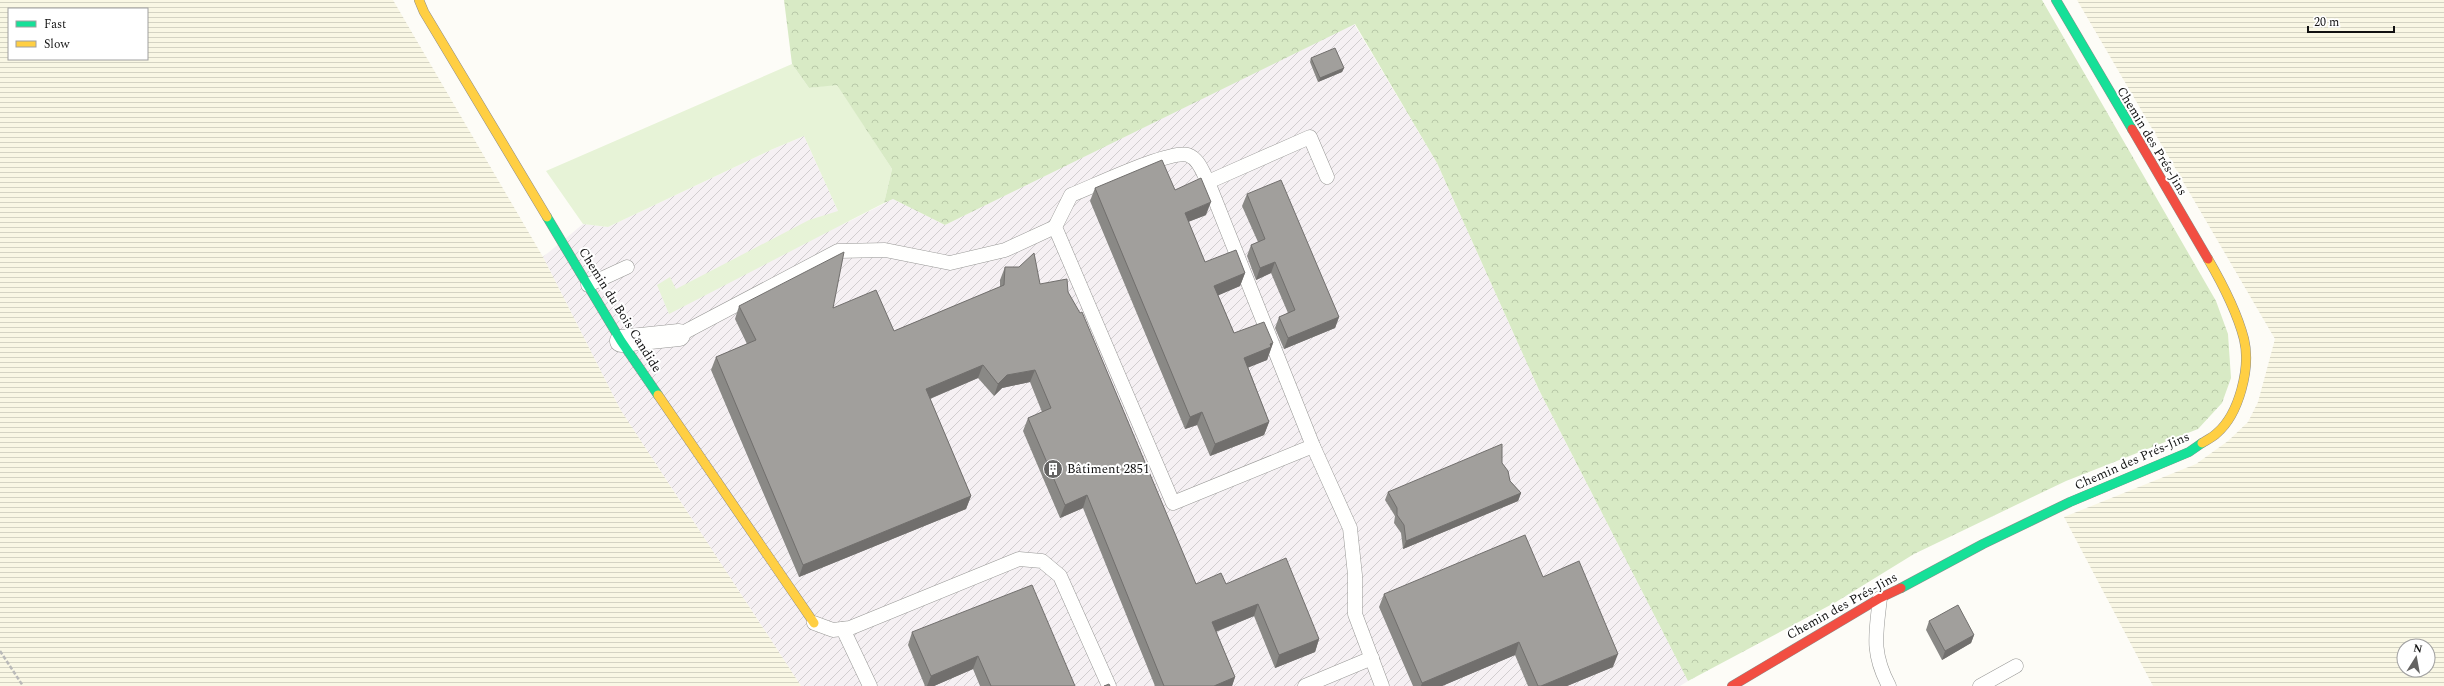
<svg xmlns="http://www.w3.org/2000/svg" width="2444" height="686" viewBox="0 0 2444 686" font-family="Spectral,serif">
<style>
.industrial{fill:url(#industrial-furrows)}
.farmland{fill:url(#farmland-rules);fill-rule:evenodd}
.grass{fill:#e7f3d7}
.forest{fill:url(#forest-crowns)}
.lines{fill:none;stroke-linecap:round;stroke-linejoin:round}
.lane-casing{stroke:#979795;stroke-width:15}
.street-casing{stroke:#979795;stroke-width:23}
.fast-casing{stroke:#8e8d8b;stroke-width:10}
.slow-casing{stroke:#8e8d8b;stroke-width:10}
.jam-casing{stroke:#8e8d8b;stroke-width:10}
.path{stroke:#b9b9b8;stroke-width:2.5;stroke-dasharray:4 2;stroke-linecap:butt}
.lane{stroke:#fffffe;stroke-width:14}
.street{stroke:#fffffe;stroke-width:22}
.fast{stroke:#16e098;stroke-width:9}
.slow{stroke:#ffcf43;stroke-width:9}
.jam{stroke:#f24e42;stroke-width:9}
.wall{fill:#8a8986}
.shaded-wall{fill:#716f6d}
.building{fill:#a19f9c;stroke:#716f6d}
.labels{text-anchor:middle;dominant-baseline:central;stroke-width:4;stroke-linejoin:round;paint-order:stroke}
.street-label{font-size:13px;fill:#111;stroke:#fff}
.poi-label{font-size:13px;fill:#111;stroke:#fff;text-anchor:start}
</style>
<defs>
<pattern id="industrial-furrows" width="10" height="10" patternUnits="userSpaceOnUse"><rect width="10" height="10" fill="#f5f0f3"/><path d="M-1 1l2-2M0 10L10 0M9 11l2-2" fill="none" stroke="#d1cdcf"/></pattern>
<pattern id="farmland-rules" width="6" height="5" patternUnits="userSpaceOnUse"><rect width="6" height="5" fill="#f9f7e4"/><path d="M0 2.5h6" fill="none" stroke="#d4d3c3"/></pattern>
<pattern id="forest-crowns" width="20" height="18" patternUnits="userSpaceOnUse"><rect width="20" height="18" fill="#d8eac5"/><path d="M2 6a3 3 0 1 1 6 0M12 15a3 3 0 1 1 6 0" fill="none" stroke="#b8c8a8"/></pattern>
</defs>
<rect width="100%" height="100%" fill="#fdfcf7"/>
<path class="industrial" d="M 1354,24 L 1437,163 L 1539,390 L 1688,681 L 1680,686 L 801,686 L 620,409 L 543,257 L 583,224 L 608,227 L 773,149 L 804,136 L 844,224 L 893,199 L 945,225 Z"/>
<g class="farmland">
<path d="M 0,0 L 393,0 L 543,257 L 620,409 L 801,686 L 0,686 ZM 9,9 L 147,9 L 147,59 L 9,59 Z"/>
<path d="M 2077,0 L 2444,0 L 2444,686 L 2153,686 L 2064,517 L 2196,464 L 2228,441 L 2248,422 L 2258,402 L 2275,339 ZM 2404,646 L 2428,646 L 2428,670 L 2404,670 Z"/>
</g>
<path class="grass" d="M 792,64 L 809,88 L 837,84 L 892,169 L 884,203 L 669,314 L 657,285 L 670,277 L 676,289 L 809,220 L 838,211 L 804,136 L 773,149 L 608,227 L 583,224 L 546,171 Z"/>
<path class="forest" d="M 784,0 L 2042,0 L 2216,301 L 2228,334 L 2231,378 L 2222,403 L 2198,429 L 2066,481 L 1914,554 L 1836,602 L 1688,681 L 1539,390 L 1437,163 L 1355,24 L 945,225 L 893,199 L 884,203 L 892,169 L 837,85 L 809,88 L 792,64 Z"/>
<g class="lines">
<defs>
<g id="lane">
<path d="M 1208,182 L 1310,137 L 1327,177"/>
<path d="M 588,285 L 627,267"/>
<path d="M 679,335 L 838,251 L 885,250 L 950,263 L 1005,250 L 1055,227 L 1071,195 C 1092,187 1171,149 1188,155 C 1199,159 1203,173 1208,182 L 1313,446 L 1173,503 L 1055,227"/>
<path d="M 1313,446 L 1350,528 L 1355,575 L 1355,614 L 1382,686"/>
<path d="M 1880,598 C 1876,634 1871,652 1889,686"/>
<path d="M 814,623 L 833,630 L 850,628 L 1019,559 L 1042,561 L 1060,576 L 1109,686"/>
<path d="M 843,629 L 870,686"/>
<path d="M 1305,686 L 1372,658"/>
<path d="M 1980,686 L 2016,666"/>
</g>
<path id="street" d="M 621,341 L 679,335"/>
<g id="fast">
<path d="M 2056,0 L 2132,129"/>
<path d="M 547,217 L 621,341 L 658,395"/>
<path d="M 1901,588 L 1983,544 L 2070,502 L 2189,452 L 2202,443"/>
</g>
<g id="slow">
<path d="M 419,0 L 424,12 L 547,217"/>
<path d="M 658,395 L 814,623"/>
<path d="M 2202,443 C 2207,440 2213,437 2217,433 C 2239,414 2251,368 2244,339 C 2237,312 2222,283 2208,259"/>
</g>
<g id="jam">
<path d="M 2132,129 L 2208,259"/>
<path d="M 1732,686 L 1880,598 L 1901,588"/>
</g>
</defs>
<use href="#lane" class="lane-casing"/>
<use href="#street" class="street-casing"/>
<use href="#fast" class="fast-casing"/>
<use href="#slow" class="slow-casing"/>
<use href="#jam" class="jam-casing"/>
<path class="path" d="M 0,651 L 23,686"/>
<use href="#lane" class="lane"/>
<use href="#street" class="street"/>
<use href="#fast" class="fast"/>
<use href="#slow" class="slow"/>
<use href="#jam" class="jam"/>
</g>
<g class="wall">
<path d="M 1311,58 L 1344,68 L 1342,72 L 1318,82 L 1310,62 Z"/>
<path d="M 1095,188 L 1175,190 L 1206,215 L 1188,222 L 1205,262 L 1245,273 L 1240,286 L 1218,295 L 1234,333 L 1273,343 L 1267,360 L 1248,367 L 1269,422 L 1264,435 L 1210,456 L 1197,425 L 1185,429 L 1090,201 Z"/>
<path d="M 1247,194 L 1339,317 L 1335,328 L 1284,349 L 1275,328 L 1279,317 L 1288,313 L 1271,273 L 1256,280 L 1247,256 L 1251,245 L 1258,242 L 1242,206 Z"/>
<path d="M 1005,267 L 1040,284 L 1068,292 L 1196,584 L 1226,584 L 1319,639 L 1315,652 L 1275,668 L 1254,616 L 1216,632 L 1235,677 L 1232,686 L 1155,686 L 1083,508 L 1060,518 L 1023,431 L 1028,418 L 1042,412 L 1030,382 L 1002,388 L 994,396 L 978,378 L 930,399 L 971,496 L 966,509 L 799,577 L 711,370 L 716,357 L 747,344 L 735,319 L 739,306 L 833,308 L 894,331 L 1000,287 L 1000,280 Z"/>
<path d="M 1502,463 L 1510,481 L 1521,493 L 1518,501 L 1403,549 L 1401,533 L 1394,523 L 1395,516 L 1385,500 L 1388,492 Z"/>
<path d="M 1543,577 L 1613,667 L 1567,686 L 1528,686 L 1515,655 L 1442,686 L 1413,686 L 1379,607 L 1384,594 Z"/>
<path d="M 1929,621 L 1974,635 L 1971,643 L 1942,660 L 1926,630 Z"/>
<path d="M 912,632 L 1075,686 L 980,686 L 973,669 L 934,686 L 925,686 L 908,645 Z"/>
</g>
<g class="shaded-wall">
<path d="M 1344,68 L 1342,72 L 1318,82 L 1320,78 Z"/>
<path d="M 1211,202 L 1206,215 L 1180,225 L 1185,213 Z"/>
<path d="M 1275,262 L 1271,273 L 1256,280 L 1260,268 Z"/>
<path d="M 1245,273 L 1240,286 L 1210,299 L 1214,286 Z"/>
<path d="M 1339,317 L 1335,328 L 1284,349 L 1288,338 Z"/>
<path d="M 1273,343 L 1267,360 L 1240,371 L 1244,358 Z"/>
<path d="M 983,365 L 978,378 L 922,402 L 926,389 Z"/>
<path d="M 1035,370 L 1030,382 L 1002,388 L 994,396 L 998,384 L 1007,375 Z"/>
<path d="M 1202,412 L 1197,425 L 1185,429 L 1190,417 Z"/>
<path d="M 1269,422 L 1264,435 L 1210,456 L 1215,444 Z"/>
<path d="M 1521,493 L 1518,501 L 1403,549 L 1406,541 Z"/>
<path d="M 1087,495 L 1083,508 L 1060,518 L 1065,505 Z"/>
<path d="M 971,496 L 966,509 L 799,577 L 803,565 Z"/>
<path d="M 1258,604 L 1254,616 L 1207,635 L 1212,622 Z"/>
<path d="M 1974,635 L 1971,643 L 1942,660 L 1945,651 Z"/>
<path d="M 1319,639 L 1315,652 L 1275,668 L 1279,655 Z"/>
<path d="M 1519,642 L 1515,655 L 1442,686 L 1421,686 L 1422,683 Z"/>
<path d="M 1618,654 L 1613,667 L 1567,686 L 1541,686 Z"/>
<path d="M 978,656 L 973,669 L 934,686 L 927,686 L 931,676 Z"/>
<path d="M 1235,677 L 1232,686 L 1214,686 Z"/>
</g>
<g class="building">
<path d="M 1335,48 L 1344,68 L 1320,78 L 1311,58 Z"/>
<path d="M 1162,160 L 1175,190 L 1201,178 L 1211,202 L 1185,213 L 1205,262 L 1236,250 L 1245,273 L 1214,286 L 1234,333 L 1264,322 L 1273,343 L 1270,344 L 1271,347 L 1244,358 L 1269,422 L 1215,444 L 1202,412 L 1190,417 L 1095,188 Z"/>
<path d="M 1281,180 L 1339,317 L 1288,338 L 1279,317 L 1295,310 L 1275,262 L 1260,268 L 1251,245 L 1265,239 L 1247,194 Z"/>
<path d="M 844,252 L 833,308 L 876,290 L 894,331 L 1004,285 L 1005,267 L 1019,267 L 1034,253 L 1040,284 L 1067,279 L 1068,292 L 1080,313 L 1082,312 L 1196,584 L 1221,573 L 1226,584 L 1286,558 L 1319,639 L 1279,655 L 1258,604 L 1212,622 L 1235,677 L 1214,686 L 1164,686 L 1087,495 L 1065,505 L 1028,418 L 1051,408 L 1035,370 L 1007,375 L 998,384 L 983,365 L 926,389 L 971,496 L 803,565 L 716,357 L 756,340 L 739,306 Z"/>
<path d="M 1502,444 L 1502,463 L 1508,471 L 1510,481 L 1521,493 L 1406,541 L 1404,525 L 1397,515 L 1397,508 L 1388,492 Z"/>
<path d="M 1525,535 L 1543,577 L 1579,561 L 1618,654 L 1541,686 L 1538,686 L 1519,642 L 1422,683 L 1384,594 Z"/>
<path d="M 1032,585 L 1075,686 L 991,686 L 978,656 L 931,676 L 912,632 Z"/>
<path d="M 1958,605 L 1974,635 L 1945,651 L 1929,621 Z"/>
<path d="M 1109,684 L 1110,686 L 1104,686 Z"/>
</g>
<defs>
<symbol id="building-disc" viewBox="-11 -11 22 22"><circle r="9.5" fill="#646362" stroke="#fff"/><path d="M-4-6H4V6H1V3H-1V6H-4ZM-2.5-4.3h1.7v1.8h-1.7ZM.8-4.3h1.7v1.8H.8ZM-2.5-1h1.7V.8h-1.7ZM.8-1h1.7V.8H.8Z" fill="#fff"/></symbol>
</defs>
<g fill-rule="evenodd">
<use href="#building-disc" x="1042" y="458" width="22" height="22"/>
</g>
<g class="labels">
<g class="street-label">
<text transform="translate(2152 141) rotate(59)">Chemin des Prés-Jins</text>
<text transform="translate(620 310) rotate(58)">Chemin du Bois Candide</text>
<text transform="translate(2132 461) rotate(-24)">Chemin des Prés-Jins</text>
<text transform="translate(1842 606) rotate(-29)">Chemin des Prés-Jins</text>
</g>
<g class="poi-label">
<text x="1067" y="469">Bâtiment 2851</text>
</g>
</g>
<rect x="8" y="8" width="140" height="52" fill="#ffffff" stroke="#a0a0a0"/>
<rect x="16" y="21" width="20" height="6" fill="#16e098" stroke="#a0a0a0"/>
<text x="44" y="28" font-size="12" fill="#111111">Fast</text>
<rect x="16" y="41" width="20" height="6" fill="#ffcf43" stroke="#a0a0a0"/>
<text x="44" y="48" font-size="12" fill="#111111">Slow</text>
<g transform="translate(2416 658) rotate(11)"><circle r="19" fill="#ffffff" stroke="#a0a0a0"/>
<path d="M0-3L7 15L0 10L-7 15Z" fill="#646362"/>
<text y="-6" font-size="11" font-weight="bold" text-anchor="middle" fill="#111111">N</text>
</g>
<path d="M2308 26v6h86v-6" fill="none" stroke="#111111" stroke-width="2"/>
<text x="2314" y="26" font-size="12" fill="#111111" stroke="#ffffff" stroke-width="3" paint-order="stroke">20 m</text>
</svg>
